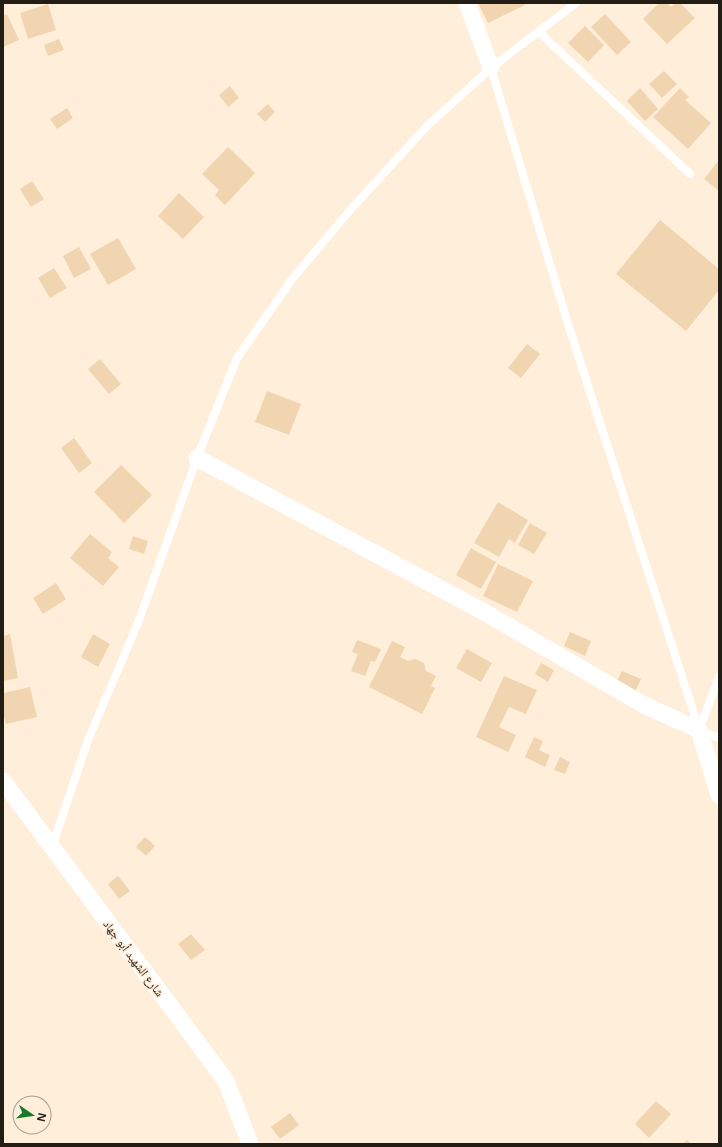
<svg xmlns="http://www.w3.org/2000/svg" width="722" height="1147" viewBox="0 0 722 1147" font-family="'Open Sans','Noto Naskh Arabic',sans-serif">
<style>
.building{fill:#f0d5b0}
.lines{fill:none;stroke-linecap:round;stroke-linejoin:round}
.service{stroke:#fff;stroke-width:8}
.minor{stroke:#fff;stroke-width:17}
.labels{text-anchor:middle;dominant-baseline:central;stroke-width:3.5;stroke-linejoin:round;paint-order:stroke}
.street-label{font-size:12px;fill:#221d15;stroke:#ffefda}
</style>
<rect width="100%" height="100%" fill="#ffefda"/>
<g class="building">
<path d="M 478,3 L 524,3 L 525,5 L 488,23 Z"/>
<path d="M 659,3 L 667,3 L 671,7 L 676,3 L 680,3 L 695,18 L 667,44 L 643,19 Z"/>
<path d="M 48,4 L 56,30 L 28,39 L 20,13 Z"/>
<path d="M 7,14 L 19,40 L 3,47 L 3,16 Z"/>
<path d="M 605,14 L 631,42 L 617,55 L 591,27 Z"/>
<path d="M 585,26 L 604,45 L 588,62 L 568,43 Z"/>
<path d="M 59,39 L 64,50 L 48,56 L 44,45 Z"/>
<path d="M 664,71 L 677,84 L 662,98 L 649,84 Z"/>
<path d="M 230,86 L 239,98 L 228,107 L 219,95 Z"/>
<path d="M 640,88 L 658,109 L 645,121 L 627,101 Z"/>
<path d="M 680,88 L 689,97 L 685,100 L 711,123 L 688,149 L 653,117 Z"/>
<path d="M 268,104 L 275,112 L 265,122 L 257,114 Z"/>
<path d="M 67,108 L 73,118 L 57,129 L 50,119 Z"/>
<path d="M 228,147 L 255,173 L 225,205 L 215,195 L 219,190 L 202,174 Z"/>
<path d="M 719,160 L 719,191 L 704,179 Z"/>
<path d="M 32,181 L 44,199 L 31,207 L 20,189 Z"/>
<path d="M 179,193 L 204,217 L 183,239 L 158,216 Z"/>
<path d="M 660,220 L 719,269 L 719,290 L 686,331 L 616,274 Z"/>
<path d="M 118,238 L 136,269 L 108,285 L 90,254 Z"/>
<path d="M 79,247 L 91,269 L 74,278 L 63,256 Z"/>
<path d="M 54,268 L 67,288 L 50,298 L 38,278 Z"/>
<path d="M 527,344 L 540,354 L 521,378 L 508,368 Z"/>
<path d="M 100,359 L 121,384 L 109,394 L 88,369 Z"/>
<path d="M 267,391 L 301,404 L 289,435 L 255,422 Z"/>
<path d="M 74,438 L 92,463 L 79,473 L 61,448 Z"/>
<path d="M 121,465 L 152,495 L 124,523 L 94,492 Z"/>
<path d="M 498,502 L 528,520 L 515,543 L 509,539 L 499,557 L 474,543 Z"/>
<path d="M 530,523 L 547,533 L 534,554 L 518,545 Z"/>
<path d="M 90,534 L 112,552 L 108,558 L 119,567 L 103,586 L 70,558 Z"/>
<path d="M 133,536 L 148,541 L 144,554 L 129,549 Z"/>
<path d="M 471,548 L 496,562 L 481,589 L 456,575 Z"/>
<path d="M 498,564 L 533,581 L 517,612 L 483,596 Z"/>
<path d="M 56,583 L 66,599 L 43,614 L 33,598 Z"/>
<path d="M 570,632 L 591,641 L 585,656 L 564,646 Z"/>
<path d="M 10,634 L 18,678 L 3,681 L 3,636 Z"/>
<path d="M 93,634 L 110,644 L 98,667 L 81,657 Z"/>
<path d="M 357,640 L 381,649 L 375,662 L 371,661 L 365,676 L 351,671 L 358,654 L 352,652 Z"/>
<path d="M 392,641 L 405,647 L 400,657 L 408,661 L 415,659 L 424,663 L 426,671 L 436,676 L 431,686 L 435,688 L 422,714 L 369,687 Z"/>
<path d="M 467,649 L 492,663 L 481,682 L 456,668 Z"/>
<path d="M 541,663 L 554,670 L 548,682 L 535,674 Z"/>
<path d="M 622,671 L 641,679 L 635,692 L 616,683 Z"/>
<path d="M 504,676 L 537,690 L 526,714 L 509,707 L 499,727 L 516,735 L 508,752 L 476,737 Z"/>
<path d="M 30,687 L 37,717 L 6,724 L 3,712 L 3,693 Z"/>
<path d="M 534,737 L 543,741 L 539,750 L 550,755 L 545,767 L 525,757 Z"/>
<path d="M 560,757 L 570,762 L 565,774 L 554,770 Z"/>
<path d="M 145,837 L 155,846 L 146,856 L 136,847 Z"/>
<path d="M 118,876 L 130,891 L 119,899 L 108,884 Z"/>
<path d="M 191,934 L 205,950 L 191,960 L 178,944 Z"/>
<path d="M 656,1101 L 671,1114 L 649,1138 L 635,1124 Z"/>
<path d="M 290,1113 L 299,1125 L 280,1139 L 271,1127 Z"/>
<path d="M 687,1140 L 691,1144 L 682,1144 Z"/>
</g>
<g class="lines">
<g class="service">
<path d="M 539,32 L 690,174"/>
<path d="M 491,68 L 568,324 L 699,729"/>
<path d="M 719,677 L 699,730 L 719,738"/>
<path d="M 52,847 L 88,740 L 138,623 L 197,458 L 237,358 L 293,278 L 352,208 L 427,126 L 491,68 L 576,3"/>
</g>
<g class="minor">
<path d="M 467,3 L 491,68"/>
<path d="M 197,458 L 486,613 L 644,705 L 699,730 L 719,795"/>
<path d="M 3,781 L 226,1081 L 250,1144"/>
</g>
</g>
<g class="labels">
<g class="street-label">
<text transform="translate(134 958) rotate(53)">شارع الشهيد أبو جهاد</text>
</g>
</g>
<rect width="722" height="1147" fill="none" stroke="#221d15" stroke-width="8"/>
<g transform="translate(32 1115) rotate(103)"><circle r="19" fill="#ffefda" stroke="#a79b8b"/>
<path d="M0-3L7 15L0 10L-7 15Z" fill="#177a2b"/>
<text y="-6" font-size="11" font-weight="bold" text-anchor="middle" fill="#221d15">N</text>
</g>
</svg>
